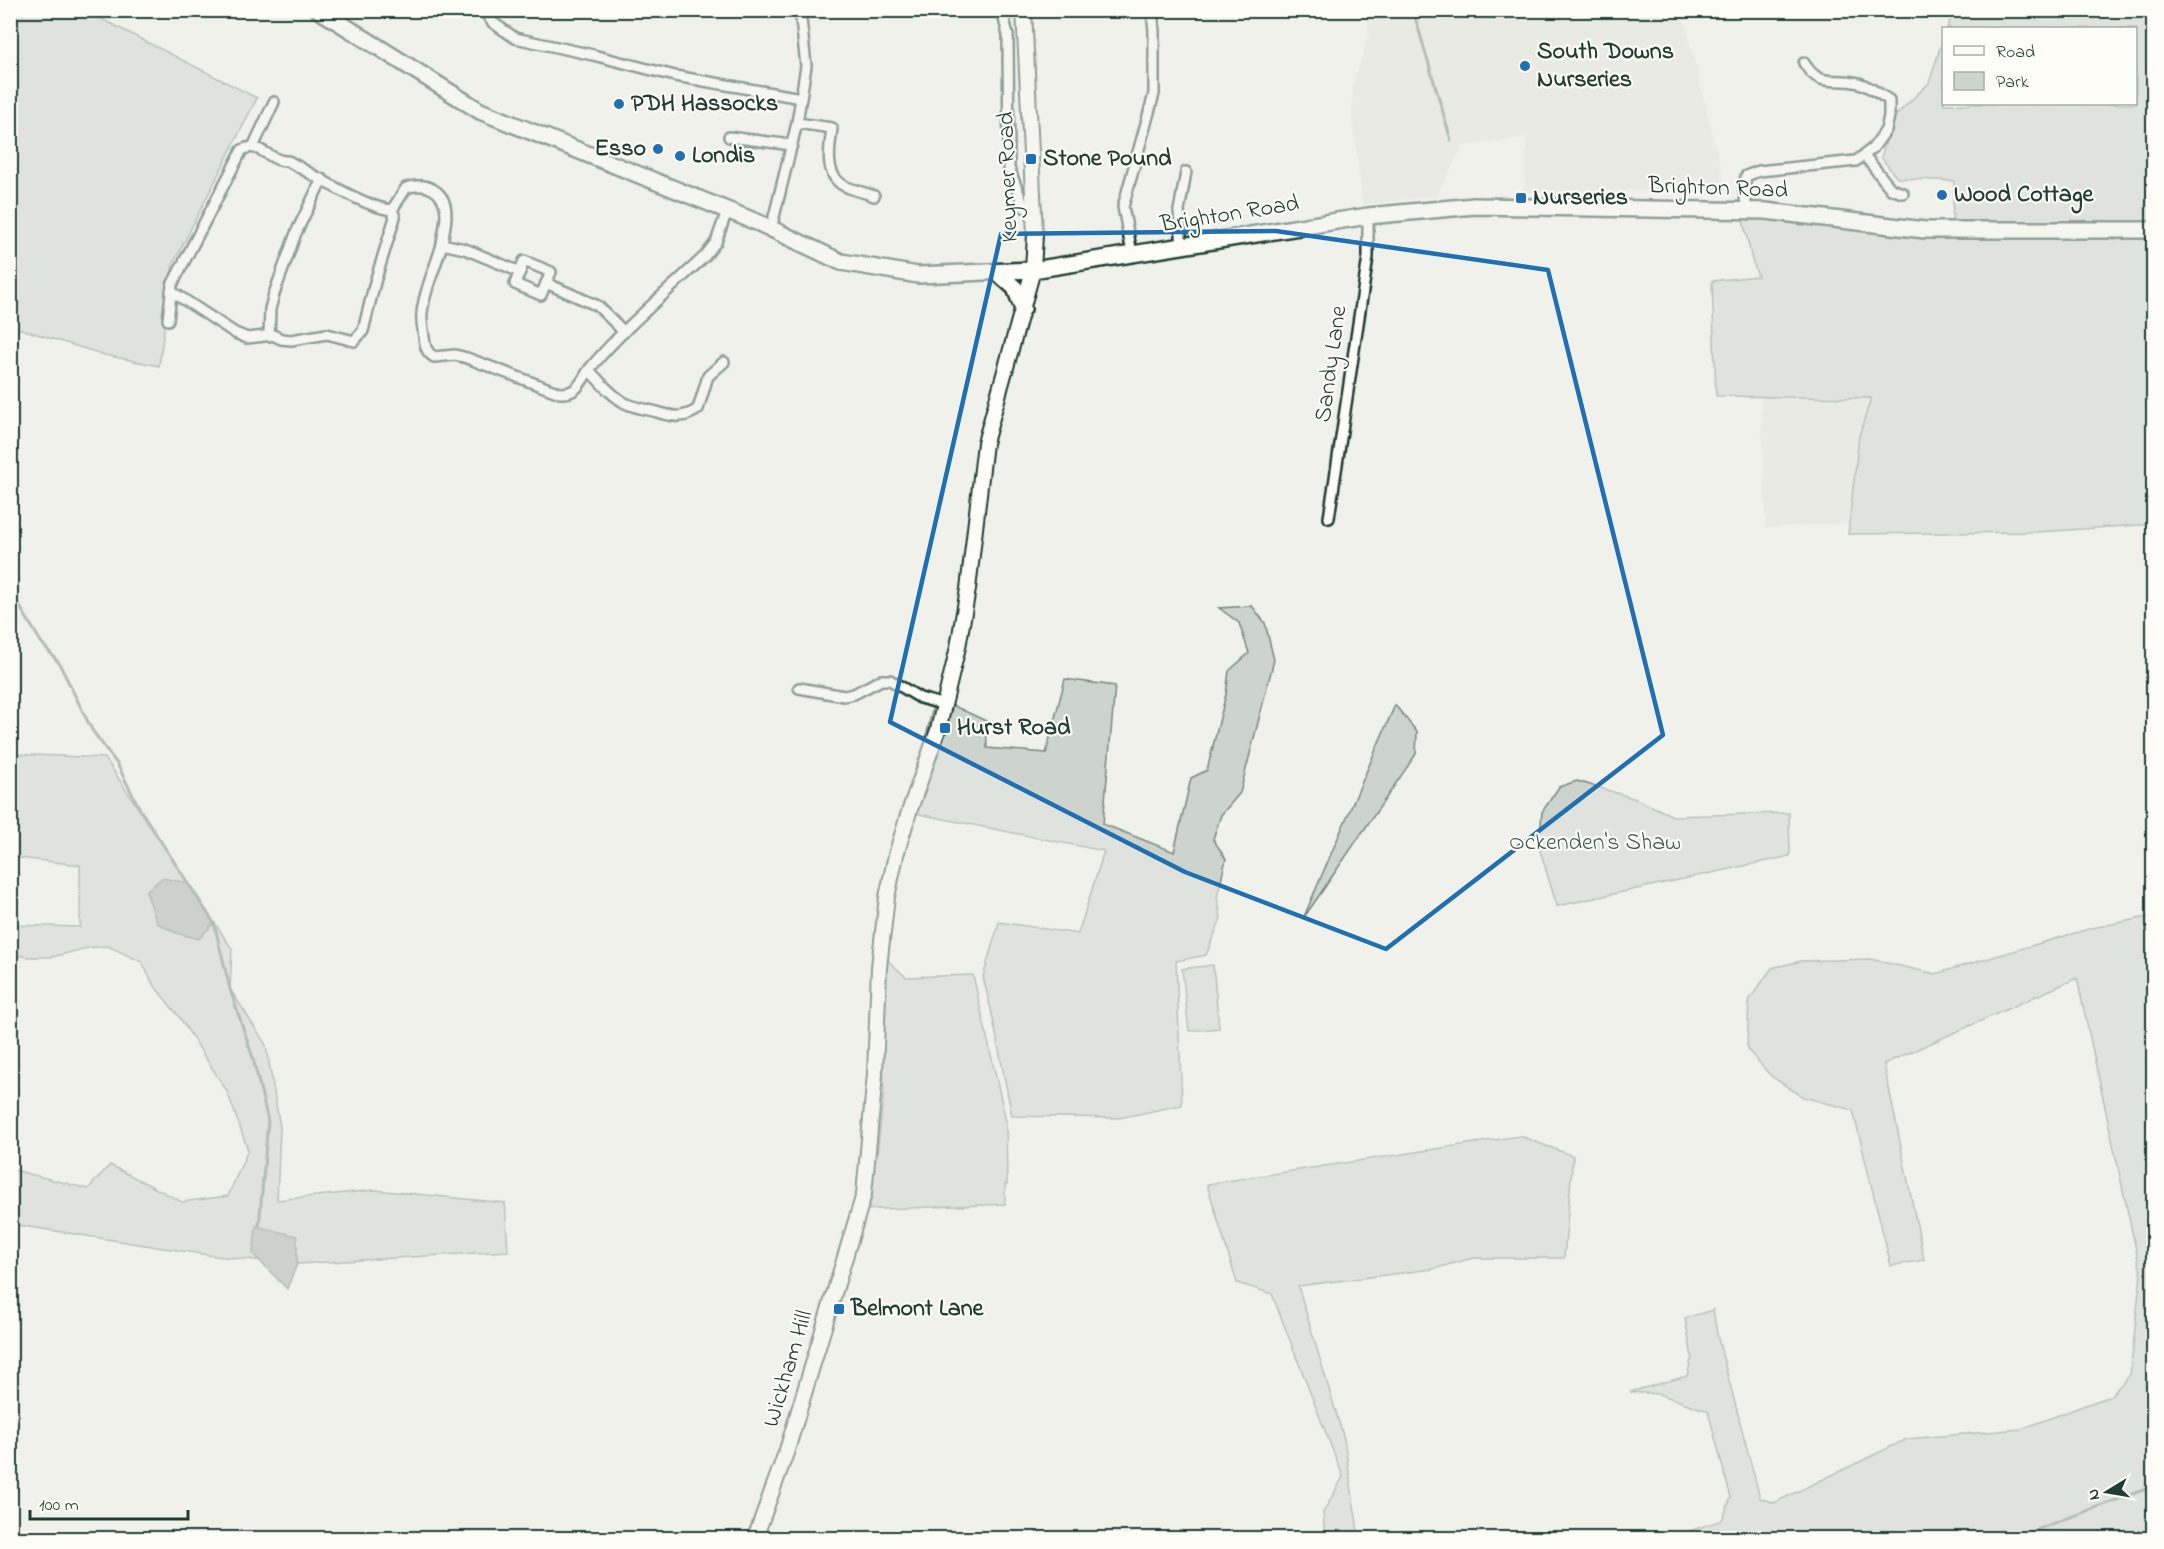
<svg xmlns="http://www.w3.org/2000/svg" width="2164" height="1549" viewBox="0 0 2164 1549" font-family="'Indie Flower',sans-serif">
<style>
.built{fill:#dfe2dc}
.green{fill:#cdd3cd;stroke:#768880;stroke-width:1.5}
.water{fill:#9faca4;stroke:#6c8077;stroke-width:1.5}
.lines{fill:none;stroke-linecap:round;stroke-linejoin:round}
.stream{stroke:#6c8077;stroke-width:3}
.minor-casing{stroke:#1f3d34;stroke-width:14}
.secondary-casing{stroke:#1f3d34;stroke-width:18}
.primary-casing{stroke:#1f3d34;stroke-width:20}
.minor{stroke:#fdfcf7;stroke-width:9}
.secondary{stroke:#fdfcf7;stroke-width:14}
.primary{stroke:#fdfcf7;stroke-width:15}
.marked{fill:none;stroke:#1f6fb2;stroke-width:4.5;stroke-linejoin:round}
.poi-dot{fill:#1f6fb2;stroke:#fdfcf7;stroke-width:2}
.labels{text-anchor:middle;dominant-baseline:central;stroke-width:4.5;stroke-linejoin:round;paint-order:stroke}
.poi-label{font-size:24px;font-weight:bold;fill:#1f3d34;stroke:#fdfcf7;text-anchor:start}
.street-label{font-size:24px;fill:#1f3d34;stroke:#fdfcf7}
.park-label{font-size:24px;fill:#425b53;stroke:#fdfcf7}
</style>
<rect width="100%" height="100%" fill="#f0f1eb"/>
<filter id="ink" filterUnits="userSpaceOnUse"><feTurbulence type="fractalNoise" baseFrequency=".0167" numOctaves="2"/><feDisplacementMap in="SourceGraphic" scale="12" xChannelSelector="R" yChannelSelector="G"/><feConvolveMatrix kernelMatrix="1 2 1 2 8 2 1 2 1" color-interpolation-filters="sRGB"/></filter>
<g filter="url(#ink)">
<g class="built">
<path d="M 1367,11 L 1682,11 L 1726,189 L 1524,192 L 1527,137 L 1463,146 L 1436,196 L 1363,204 L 1352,118 L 1353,84 L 1369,37 Z"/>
<path d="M 1761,396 L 1871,397 L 1859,436 L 1849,523 L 1766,528 Z"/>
</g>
<g class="green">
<path d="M 10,11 L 86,11 L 257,98 L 173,264 L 159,366 L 105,355 L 11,326 Z"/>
<path d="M 1954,11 L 2153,11 L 2153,524 L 2038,532 L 1848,534 L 1859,436 L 1871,398 L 1716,396 L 1712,281 L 1758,276 L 1752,260 L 1741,211 L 1929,225 L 1952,224 L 1954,181 L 1897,178 L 1881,157 L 1894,117 L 1929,83 L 1943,39 L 1944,104 L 2136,104 L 2136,28 L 1947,28 Z"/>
<path d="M 1252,606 L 1265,623 L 1274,660 L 1240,793 L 1221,815 L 1213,839 L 1226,859 L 1217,897 L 1221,918 L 1206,955 L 1176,961 L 1182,1105 L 1119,1118 L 1012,1116 L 991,1009 L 983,977 L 999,922 L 1078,934 L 1104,851 L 909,812 L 935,697 L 986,721 L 987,748 L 1046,753 L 1065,679 L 1115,686 L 1103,824 L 1174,852 L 1191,778 L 1207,770 L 1226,694 L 1229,671 L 1249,653 L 1239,623 L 1219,608 Z"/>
<path d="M 1395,705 L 1417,732 L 1416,754 L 1303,919 Z"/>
<path d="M 11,754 L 105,758 L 232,949 L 230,989 L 266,1045 L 280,1127 L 277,1200 L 375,1190 L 505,1203 L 508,1251 L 297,1264 L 215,1256 L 11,1224 L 10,1169 L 88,1189 L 110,1165 L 182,1202 L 228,1196 L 248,1150 L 227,1091 L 180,1018 L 153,984 L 142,962 L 108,946 L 87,948 L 52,957 L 28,957 L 11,954 L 11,925 L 80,927 L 80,865 L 11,857 Z"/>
<path d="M 1577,781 L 1636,799 L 1673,816 L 1789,813 L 1790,856 L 1557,906 L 1539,847 L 1542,812 L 1559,787 Z"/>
<path d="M 2153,916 L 2153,1538 L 1669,1538 L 1722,1520 L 1731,1498 L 1708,1411 L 1659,1394 L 1630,1392 L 1687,1376 L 1692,1357 L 1685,1318 L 1713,1310 L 1718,1339 L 1760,1498 L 1774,1503 L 1907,1439 L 2021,1429 L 2110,1396 L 2130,1375 L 2141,1273 L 2077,978 L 1884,1064 L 1924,1260 L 1891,1266 L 1853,1110 L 1803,1097 L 1771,1076 L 1747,1049 L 1749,1000 L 1772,968 L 1801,961 L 1870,959 L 1935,974 L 2092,928 Z"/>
<path d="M 883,956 L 906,977 L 973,975 L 1006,1121 L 1007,1184 L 1005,1184 L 1005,1204 L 860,1210 L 869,1156 L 877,1156 L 884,1088 L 880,1030 Z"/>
<path d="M 1213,965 L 1219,1028 L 1189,1031 L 1182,969 Z"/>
<path d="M 1520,1136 L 1573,1156 L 1564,1258 L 1473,1258 L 1433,1269 L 1298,1286 L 1344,1439 L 1359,1538 L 1325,1538 L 1323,1513 L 1343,1477 L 1272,1294 L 1237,1283 L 1207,1184 Z"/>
</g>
<g class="water">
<path d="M 162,878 L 189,883 L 214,923 L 199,939 L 176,933 L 157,923 L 146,891 Z"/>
<path d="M 256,1226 L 297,1236 L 297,1264 L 287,1289 L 253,1254 Z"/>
</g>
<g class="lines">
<g class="stream">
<path d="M 1413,10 L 1451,140"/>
<path d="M 10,590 L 41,642 L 59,663 L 92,730 L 117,764 L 141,811 L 214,923 L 230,989 L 253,1058 L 268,1121 L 259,1226"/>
<path d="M 1879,1538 L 1888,1535 L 1943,1538"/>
<path d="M 2014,1538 L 2146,1489"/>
</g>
<defs>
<g id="minor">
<path d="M 484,10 L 492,22 L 515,38 L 593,55 L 675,76 L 801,98"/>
<path d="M 1002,10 L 1008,35 L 1009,168 L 1024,207 L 1034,212"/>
<path d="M 797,123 L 832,128 C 830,146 824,172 841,184 C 850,190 864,192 874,196"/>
<path d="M 729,137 L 792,145"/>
<path d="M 253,147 L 274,102"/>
<path d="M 1864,155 L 1891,189 L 1903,193"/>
<path d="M 1747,211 L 1744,190 L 1746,176 L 1759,171 L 1856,161 L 1873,148 L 1886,130 L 1889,116 L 1889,100 C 1879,94 1869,86 1859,83 C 1833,76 1821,90 1804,63"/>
<path d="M 771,229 L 797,123 L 806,66 L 800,10"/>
<path d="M 442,244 C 436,267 424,290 422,313 C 421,321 423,329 424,337 C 425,346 426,352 434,357 L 455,355 L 467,358 L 560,393 C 580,394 581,379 592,366 C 626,326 667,292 705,256 L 716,242 L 727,211"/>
<path d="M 1182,246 L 1179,211 L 1186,172"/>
<path d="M 1132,253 L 1123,207 L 1154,94 L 1154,31 L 1152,10"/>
<path d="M 524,261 L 551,272 L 541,295 L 515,284 Z"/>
<path d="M 546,283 L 598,306 L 624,332"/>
<path d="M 171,291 L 235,333 L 247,338 L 273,335 L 281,339 L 291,340 L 327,334 L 354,341 L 363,331 L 375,282 L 395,217 L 392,210"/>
<path d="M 168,320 L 172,285 L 242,150 C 259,140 271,163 288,161 C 314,175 366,208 392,210 L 406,188 C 427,181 446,191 446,215 C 446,224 443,235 442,244 L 465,249 L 520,272"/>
<path d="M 269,336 L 270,309 L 274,294 L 296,233 L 322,179"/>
<path d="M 589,370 C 600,382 611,395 625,403 C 635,408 646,409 657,412 C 673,417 684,419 698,409 L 708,376 L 724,362"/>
<path d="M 1329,518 L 1368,257 L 1368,216"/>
<path d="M 799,688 L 844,696 L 854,694 L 881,680 L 890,680 L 920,698 L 945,705"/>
</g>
<path id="secondary" d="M 755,1538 L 787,1450 L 864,1194 L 875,1074 L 879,967 L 887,897 L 896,855 L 909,812 L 938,730 L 958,647 L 968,589 L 985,443 L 1033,270 L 1035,235 L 1024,10"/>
<g id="primary">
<path d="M 319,10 L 480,111 L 759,223 L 841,262 L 918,275 L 1033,270 L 1368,216 L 1474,206 L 1766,211 L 1925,230 L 2154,230"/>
<path d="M 998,273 L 1015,288 L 1023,309"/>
</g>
</defs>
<use href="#minor" class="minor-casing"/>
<use href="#secondary" class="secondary-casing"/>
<use href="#primary" class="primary-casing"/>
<use href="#minor" class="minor"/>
<use href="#secondary" class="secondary"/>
<use href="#primary" class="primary"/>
</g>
</g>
<path d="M0 0H2164V1549H0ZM 1276,231 L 1548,270 L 1663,735 L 1386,949 L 1185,872 L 890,722 L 1001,234 Z" fill="#f0f1eb" fill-opacity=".55" fill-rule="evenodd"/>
<path class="marked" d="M 1276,231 L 1548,270 L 1663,735 L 1386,949 L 1185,872 L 890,722 L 1001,234 Z"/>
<g class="poi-dot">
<circle cx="1525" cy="66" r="6"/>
<circle cx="619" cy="104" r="6"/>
<circle cx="658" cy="149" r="6"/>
<circle cx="680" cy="156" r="6"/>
<rect x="1025" y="153" width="12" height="12" rx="3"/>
<circle cx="1942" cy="195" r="6"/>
<rect x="1515" y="192" width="12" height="12" rx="3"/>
<rect x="939" y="722" width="12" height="12" rx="3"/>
<rect x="833" y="1303" width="12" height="12" rx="3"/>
</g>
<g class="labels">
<g class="poi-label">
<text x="1537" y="52">South Downs<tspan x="1537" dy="28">Nurseries</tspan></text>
<text x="631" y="104">PDH Hassocks</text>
<text x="646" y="149" text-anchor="end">Esso</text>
<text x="692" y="156">Londis</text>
<text x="1043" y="159">Stone Pound</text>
<text x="1954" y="195">Wood Cottage</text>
<text x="1533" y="198">Nurseries</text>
<text x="957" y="728">Hurst Road</text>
<text x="851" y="1309">Belmont Lane</text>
</g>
<g class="street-label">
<text transform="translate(1009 177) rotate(-92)">Keymer Road</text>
<text transform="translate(1718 189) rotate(2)">Brighton Road</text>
<text transform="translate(1230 215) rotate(-9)">Brighton Road</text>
<text transform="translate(1332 364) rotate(-82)">Sandy Lane</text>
<text transform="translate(789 1369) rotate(-73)">Wickham Hill</text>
</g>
<g class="park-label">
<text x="1595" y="843">Ockenden's Shaw</text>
</g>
</g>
<rect width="2164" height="1549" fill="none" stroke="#fdfcf7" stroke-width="36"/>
<rect x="18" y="18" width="2128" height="1513" fill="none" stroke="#1f3d34" stroke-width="2" filter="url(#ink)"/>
<rect x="1942" y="27" width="195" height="78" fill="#fdfcf7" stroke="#a4b0a9" stroke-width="1.5"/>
<rect x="1954" y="46" width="30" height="9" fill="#fdfcf7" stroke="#a4b0a9" stroke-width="1.5"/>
<text x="1996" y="57" font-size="18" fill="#1f3d34">Road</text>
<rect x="1954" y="72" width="30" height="18" fill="#cdd3cd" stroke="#a4b0a9" stroke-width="1.5"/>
<text x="1996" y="87" font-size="18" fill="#1f3d34">Park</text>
<g transform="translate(2107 1492) rotate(259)" stroke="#fdfcf7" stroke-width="4.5" paint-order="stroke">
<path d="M0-4.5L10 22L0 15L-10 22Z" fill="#1f3d34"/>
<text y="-9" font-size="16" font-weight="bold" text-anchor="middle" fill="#1f3d34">N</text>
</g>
<path d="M30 1510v9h158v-9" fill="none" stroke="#1f3d34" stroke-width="3"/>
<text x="39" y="1510" font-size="18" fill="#1f3d34" stroke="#fdfcf7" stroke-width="4.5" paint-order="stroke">100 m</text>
</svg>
